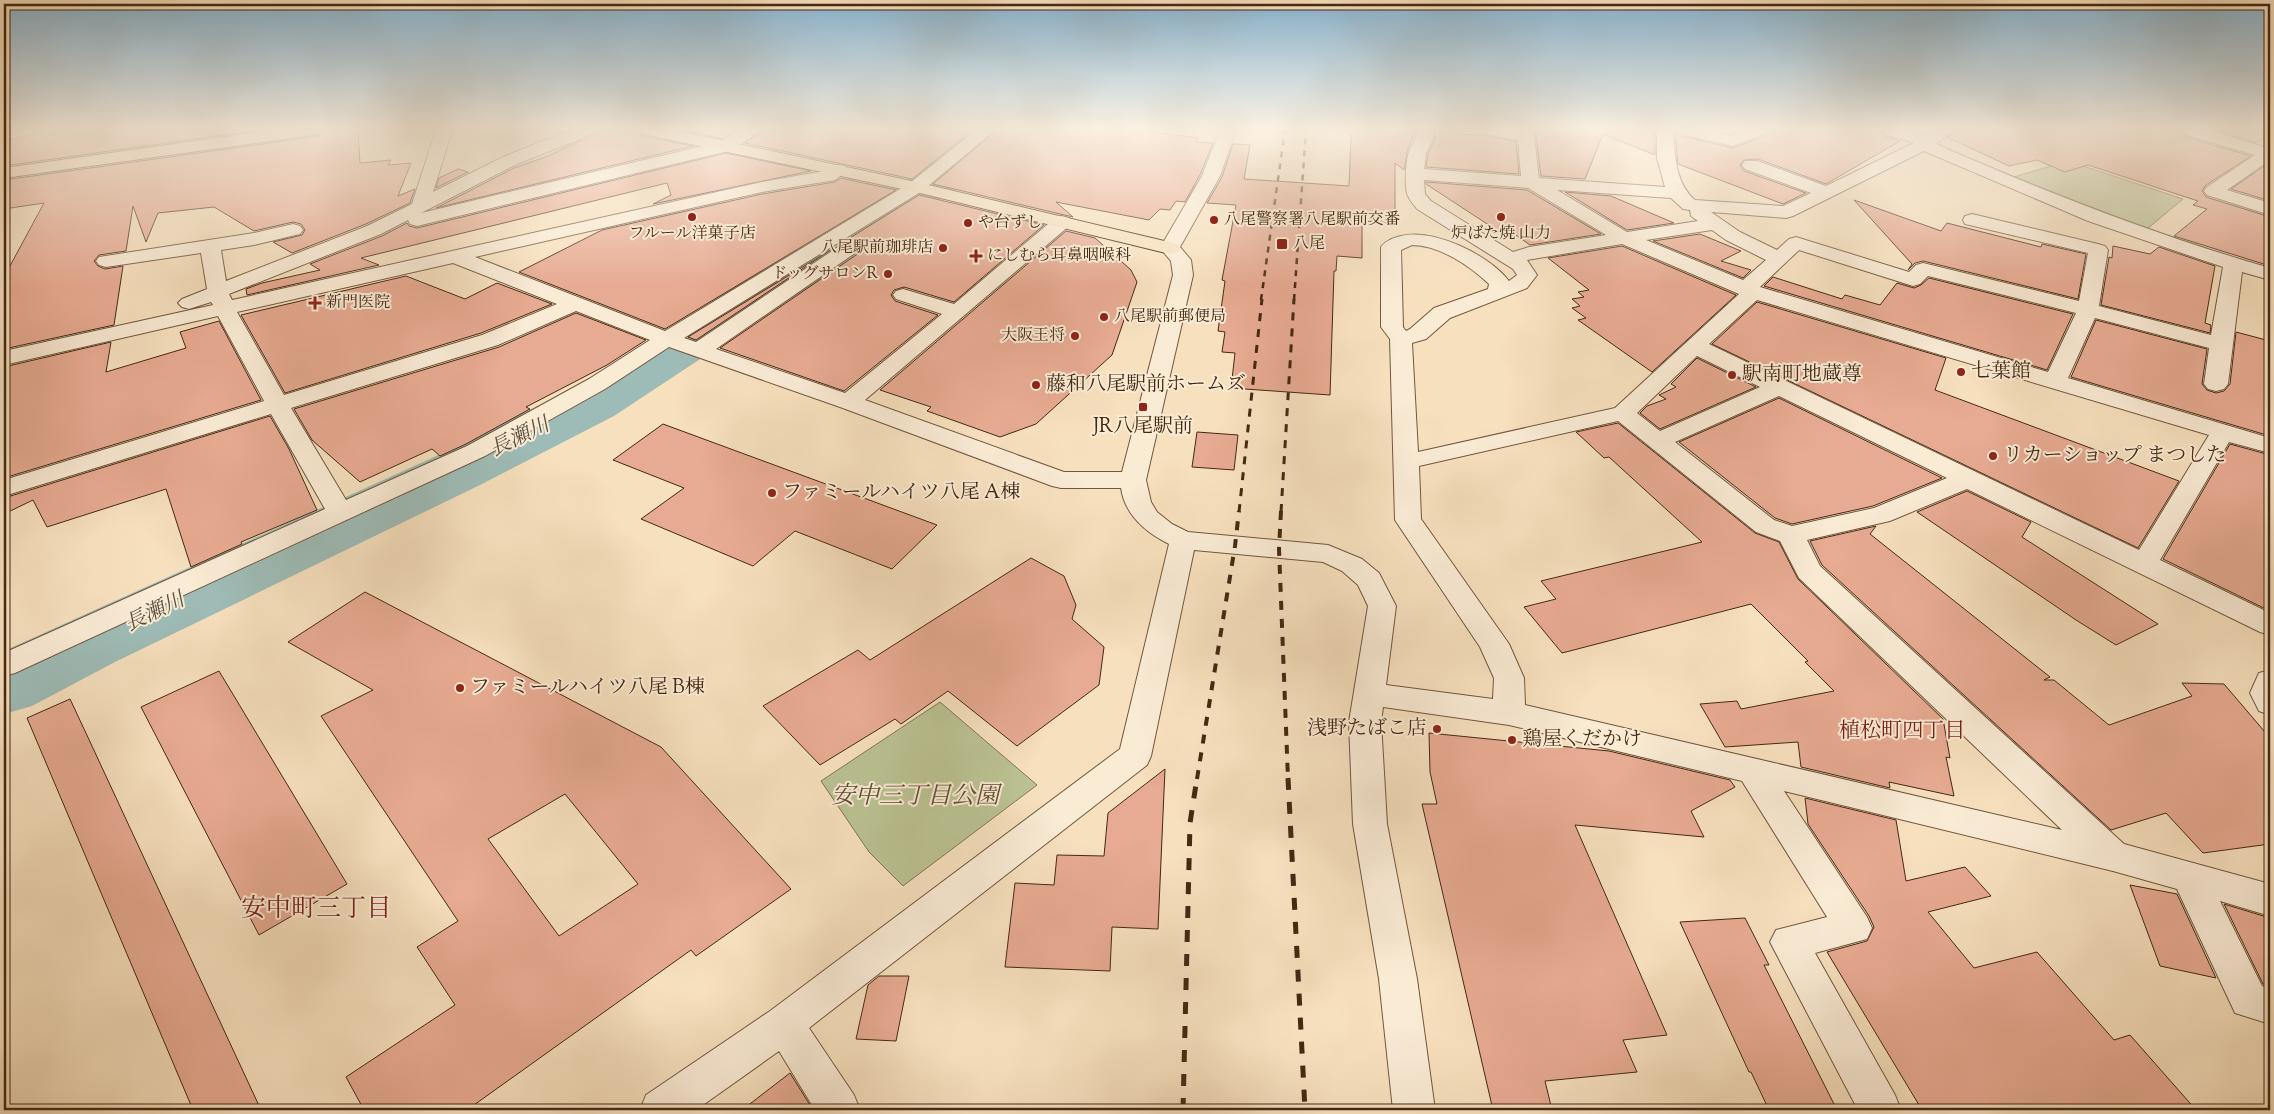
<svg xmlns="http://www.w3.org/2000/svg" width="2274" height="1114" viewBox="0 0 2274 1114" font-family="'Sorts Mill Goudy','Noto Serif JP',serif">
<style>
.green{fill:#bbc293;stroke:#807653}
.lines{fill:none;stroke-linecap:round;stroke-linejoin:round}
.river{fill:#9ebcb7;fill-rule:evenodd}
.building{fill:#e7aa92;stroke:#442913;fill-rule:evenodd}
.minor-casing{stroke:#71573e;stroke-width:2}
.major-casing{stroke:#442913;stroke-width:2}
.minor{fill:#faebd5;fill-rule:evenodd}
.major{fill:#f7e0be;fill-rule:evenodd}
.rail-far3{stroke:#442913;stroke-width:2.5;stroke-dasharray:6 6;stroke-linecap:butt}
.rail-far2{stroke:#442913;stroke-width:3;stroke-dasharray:8 8;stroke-linecap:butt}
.rail-far1{stroke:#442913;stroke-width:4;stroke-dasharray:9 9;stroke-linecap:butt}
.rail{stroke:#442913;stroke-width:5;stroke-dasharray:12 12;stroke-linecap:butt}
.poi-dot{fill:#8f2418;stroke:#faebd5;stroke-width:2}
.labels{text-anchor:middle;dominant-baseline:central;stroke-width:4;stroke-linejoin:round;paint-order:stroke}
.far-poi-label{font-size:16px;fill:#442913;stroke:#faebd5;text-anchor:start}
.poi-label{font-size:20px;fill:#442913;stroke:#faebd5;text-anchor:start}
.water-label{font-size:21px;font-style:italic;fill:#5a4e3c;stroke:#faebd5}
.neighbourhood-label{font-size:21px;fill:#7a1f14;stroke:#faebd5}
.near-park-label{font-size:24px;font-style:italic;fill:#624f33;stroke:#faebd5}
.near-neighbourhood-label{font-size:25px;fill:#7a1f14;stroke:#faebd5}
</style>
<rect width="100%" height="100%" fill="#f7e0be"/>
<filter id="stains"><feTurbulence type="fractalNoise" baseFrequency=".004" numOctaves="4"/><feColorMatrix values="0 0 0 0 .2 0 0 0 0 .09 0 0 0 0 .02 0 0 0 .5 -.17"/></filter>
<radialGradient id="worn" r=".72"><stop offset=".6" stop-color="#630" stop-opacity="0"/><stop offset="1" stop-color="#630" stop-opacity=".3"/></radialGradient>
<g class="green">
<path d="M 2068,161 L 2183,199 L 2147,229 L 2014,177 Z"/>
<path d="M 940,702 L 1037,785 L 903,886 L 869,852 L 821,781 Z"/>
</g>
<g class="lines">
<path class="river" d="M 976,130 L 1024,130 L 1018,139 L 966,183 L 614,416 L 478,486 L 115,662 L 32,706 L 4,714 L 4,651 L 432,458 L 570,390 L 934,163 Z"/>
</g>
<g class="building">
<path d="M 34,130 L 258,130 L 4,166 L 4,141 L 31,135 Z"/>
<path d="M 323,130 L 358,130 L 360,163 L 391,160 L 388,165 L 411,163 L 398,196 L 415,189 L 410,203 L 366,224 L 292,253 L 273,242 L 302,235 L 305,230 L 301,224 L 293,222 L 254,231 L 214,207 L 158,213 L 146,242 L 133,206 L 126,251 L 99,255 L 94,261 L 98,266 L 105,269 L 123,266 L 114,325 L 4,349 L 4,277 L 44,203 L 4,209 L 4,180 L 313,137 L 319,136 Z"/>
<path d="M 602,130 L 638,130 L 642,136 L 693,146 L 436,208 L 514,168 L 548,156 Z"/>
<path d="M 684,130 L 737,130 L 722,139 Z"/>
<path d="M 763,130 L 973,130 L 912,179 L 745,143 Z"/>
<path d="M 997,130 L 1137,130 L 1198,138 L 1196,142 L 1213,143 L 1200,175 L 1185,202 L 1176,201 L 1170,210 L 1160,209 L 1149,220 L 1056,202 L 1073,217 L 933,184 Z"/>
<path d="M 1344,130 L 1415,130 L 1407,152 L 1404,170 L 1395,163 L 1395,223 L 1362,221 L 1362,258 L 1337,256 L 1336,271 L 1334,271 L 1330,395 L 1231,388 L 1235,353 L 1222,352 L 1225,332 L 1218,331 L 1225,281 L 1222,280 L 1236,205 L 1207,203 L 1222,177 L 1233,144 L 1250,145 L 1244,179 L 1349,186 L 1351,135 Z"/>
<path d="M 1435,130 L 1456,130 L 1457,134 L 1485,135 L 1516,142 L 1519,174 L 1426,167 L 1428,154 L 1435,139 Z"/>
<path d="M 1533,130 L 1655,130 L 1655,155 L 1603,134 L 1585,179 L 1541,176 L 1536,136 Z"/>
<path d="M 1675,130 L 1678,130 L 1682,136 L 1733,148 L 1765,136 L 1768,130 L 1881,130 L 1884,136 L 1900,141 L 1826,184 L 1758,159 L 1744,160 L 1740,165 L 1744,171 L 1806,193 L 1783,204 L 1678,164 Z"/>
<path d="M 1956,130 L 2179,130 L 2182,136 L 2251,156 L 2206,185 L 2202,191 L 2206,197 L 2270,217 L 2270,266 L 2174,236 L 2207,209 L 2193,205 L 2198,201 L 2088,165 L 2065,172 L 2037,160 L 2009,166 L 1947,137 Z"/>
<path d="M 2216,130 L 2270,130 L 2270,134 L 2256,143 Z"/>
<path d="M 726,153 L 811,171 L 653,204 L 671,195 L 667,183 L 361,258 L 379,265 L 247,295 L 246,289 L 262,283 L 320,270 L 310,264 L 382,236 L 407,223 L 409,226 L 417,228 Z"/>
<path d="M 2270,162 L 2270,201 L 2231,189 Z"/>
<path d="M 458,169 L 468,172 L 436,188 L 439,178 Z"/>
<path d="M 841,178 L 896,190 L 665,329 L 519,272 L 602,230 L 762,194 L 835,182 Z"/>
<path d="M 1426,182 L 1527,190 L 1601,234 L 1530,245 L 1510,231 L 1501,233 L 1426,184 Z"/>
<path d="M 1565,192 L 1611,196 L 1674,223 L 1627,230 Z"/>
<path d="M 919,195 L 1044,225 L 954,302 L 904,287 L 894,290 L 891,295 L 895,301 L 938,315 L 844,391 L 720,348 L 859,253 L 862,248 L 859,241 L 852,239 L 845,241 Z"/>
<path d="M 1854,200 L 1941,231 L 1947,223 L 2041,247 L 2042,244 L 2086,254 L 2078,299 L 1923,261 L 1915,263 L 1908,270 L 1912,264 Z"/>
<path d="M 1066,231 L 1095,238 L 1131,270 L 1137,282 L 1112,355 L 1036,424 L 1000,437 L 927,411 L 931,407 L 880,390 Z"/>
<path d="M 1700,234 L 1741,251 L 1721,261 L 1751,270 L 1743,278 L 1653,241 Z"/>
<path d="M 1622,246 L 1736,295 L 1652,372 L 1578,320 L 1586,318 L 1572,308 L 1580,306 L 1572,299 L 1584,297 L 1578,292 L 1589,290 L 1548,258 Z"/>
<path d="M 2113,246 L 2150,254 L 2159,247 L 2215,266 L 2205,323 L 2211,325 L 2210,333 L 2101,305 L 2109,257 L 2112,258 Z"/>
<path d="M 832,249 L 696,340 L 688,337 Z"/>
<path d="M 406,276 L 465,299 L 497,283 L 552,304 L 481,333 L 285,393 L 241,315 Z"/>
<path d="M 1773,277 L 1842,299 L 1845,295 L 1880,305 L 1897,283 L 1914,288 L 1921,285 L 1929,278 L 2073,314 L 2047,370 L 1764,286 Z"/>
<path d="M 1757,302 L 1946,358 L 1935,390 L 2179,481 L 2138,548 L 1712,344 Z"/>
<path d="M 576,313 L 646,340 L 607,365 L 526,407 L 530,409 L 466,444 L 440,456 L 432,449 L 360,482 L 312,440 L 294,409 L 499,347 Z"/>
<path d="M 2096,320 L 2207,349 L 2202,384 L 2207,390 L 2216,393 L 2224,391 L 2230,384 L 2236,332 L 2270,341 L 2270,436 L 2071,377 Z"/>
<path d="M 219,321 L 261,400 L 4,478 L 4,367 L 111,342 L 106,372 L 186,348 L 180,332 Z"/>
<path d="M 1697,358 L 1756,387 L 1660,429 L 1640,413 L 1647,406 L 1666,399 L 1659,395 L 1676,387 L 1671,384 Z"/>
<path d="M 1779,398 L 1942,478 L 1873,506 L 1792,524 L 1775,518 L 1679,442 Z"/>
<path d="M 270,416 L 289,449 L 317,510 L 241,542 L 242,544 L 191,567 L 166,489 L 47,527 L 33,500 L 4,514 L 4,498 Z"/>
<path d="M 1618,423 L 1755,533 L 1779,542 L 1798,579 L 1943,719 L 1950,758 L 1946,757 L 1954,796 L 1889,782 L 1890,788 L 1801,767 L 1798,742 L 1725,747 L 1700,704 L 1737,701 L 1741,709 L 1834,691 L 1805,662 L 1808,661 L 1751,604 L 1562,653 L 1524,607 L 1556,599 L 1541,581 L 1702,542 L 1609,457 L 1604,458 L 1576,432 Z"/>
<path d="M 663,424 L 937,525 L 892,569 L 795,531 L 753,566 L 641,519 L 684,488 L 613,460 Z"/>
<path d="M 1197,432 L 1238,435 L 1234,470 L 1192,467 Z"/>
<path d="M 2230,444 L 2270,455 L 2270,611 L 2163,559 Z"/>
<path d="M 1967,491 L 2031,522 L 2022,537 L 2158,624 L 2116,645 L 2076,620 L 1917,512 Z"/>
<path d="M 1876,526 L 1870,534 L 2050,677 L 2044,680 L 2054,680 L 2109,725 L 2192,696 L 2182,683 L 2224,684 L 2270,738 L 2270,844 L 2203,853 L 2166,813 L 2111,830 L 1822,565 L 1810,541 Z"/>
<path d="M 1031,558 L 1064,576 L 1076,605 L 1072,619 L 1104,647 L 1099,685 L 1017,746 L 948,691 L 901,724 L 895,719 L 820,765 L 763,706 L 858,650 L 870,660 Z"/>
<path d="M 365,592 L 661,747 L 791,889 L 696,956 L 691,950 L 467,1110 L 364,1110 L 346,1077 L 455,1005 L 417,947 L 458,921 L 321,716 L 373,690 L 288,642 ZM 565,794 L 638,884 L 559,936 L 488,839 Z"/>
<path d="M 219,671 L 347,884 L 259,935 L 141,707 Z"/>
<path d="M 70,699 L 92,746 L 261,1110 L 193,1110 L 27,718 Z"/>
<path d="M 1429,733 L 1609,751 L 1730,780 L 1735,787 L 1691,811 L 1704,837 L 1575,825 L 1667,1035 L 1623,1040 L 1637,1072 L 1545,1081 L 1552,1110 L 1493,1110 L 1422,804 L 1437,804 L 1430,772 Z"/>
<path d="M 1165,769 L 1158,929 L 1112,927 L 1110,971 L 1005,967 L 1015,883 L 1054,885 L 1057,855 L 1104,856 L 1108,813 Z"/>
<path d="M 1805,798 L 1896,820 L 1906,881 L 1965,867 L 1991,896 L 1928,912 L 1974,968 L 2037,952 L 2114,1040 L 2130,1035 L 2196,1110 L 1922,1110 L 1827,952 L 1867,941 L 1874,927 L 1869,916 L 1808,824 Z"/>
<path d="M 2130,885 L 2177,894 L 2216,978 L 2160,966 Z"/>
<path d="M 2224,904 L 2270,918 L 2270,986 L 2263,984 Z"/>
<path d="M 1745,918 L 1769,965 L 1764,965 L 1837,1110 L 1769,1110 L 1751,1072 L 1749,1072 L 1680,922 Z"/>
<path d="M 879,976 L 909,976 L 896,1041 L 856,1039 L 868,985 Z"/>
<path d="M 790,1073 L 813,1110 L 742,1110 Z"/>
</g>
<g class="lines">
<defs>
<g id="minor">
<path d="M 4,130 L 12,130 L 12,131 L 10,135 L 4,136 Z"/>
<path d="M 436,130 L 452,130 L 433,192 L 505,156 L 571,130 L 595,130 L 593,134 L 517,164 L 421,213 L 720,142 L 741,130 L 761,130 L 732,150 L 417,226 L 410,224 L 408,220 L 381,234 L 229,294 L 232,300 L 762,182 L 824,171 L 839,165 L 845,166 L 848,170 L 835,180 L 829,181 L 762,192 L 475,257 L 665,331 L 910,183 L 976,130 L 995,130 L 922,191 L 684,338 L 696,342 L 844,243 L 851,241 L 858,243 L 861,247 L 858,251 L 716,349 L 845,393 L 942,314 L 896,299 L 893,295 L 896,291 L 903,289 L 954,304 L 1055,218 L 1062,216 L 1069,218 L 1071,222 L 1069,226 L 865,400 L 1064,472 L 1122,472 L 1173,275 L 1171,261 L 1160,248 L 1202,176 L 1220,130 L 1236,130 L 1220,176 L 1180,247 L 1191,260 L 1193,275 L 1146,480 L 1151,502 L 1157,512 L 1172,524 L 1188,532 L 1328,545 L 1362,559 L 1379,573 L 1396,606 L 1386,685 L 1493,699 L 1494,678 L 1480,647 L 1395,520 L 1390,339 L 1381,327 L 1381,247 C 1386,240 1394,238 1401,236 C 1434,228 1489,255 1509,281 L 1517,275 L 1513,269 L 1417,209 C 1414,205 1410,201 1408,196 C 1404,189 1406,160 1409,152 C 1412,144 1417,140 1417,130 L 1433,130 L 1433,139 L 1426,153 L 1424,169 L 1521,176 L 1518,140 L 1486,134 L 1484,130 L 1522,130 L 1532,132 L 1534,136 L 1539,178 L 1665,187 L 1657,158 L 1657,130 L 1673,130 C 1675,155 1675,183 1695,200 L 1783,206 L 1811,193 L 1745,169 L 1742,165 L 1745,161 L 1757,161 L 1826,186 L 1914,143 L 1885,134 L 1883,130 L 1909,130 L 1926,136 L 1934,130 L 1954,130 L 1936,144 C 2045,192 2156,235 2270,268 L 2270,280 L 2242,272 L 2228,384 L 2224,389 L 2216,391 L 2208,389 L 2204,384 L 2209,348 L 2095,318 L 2068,378 L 2270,438 L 2270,453 L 2229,442 L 2160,560 L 2270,613 L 2270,635 L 2260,632 L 1967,489 L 1890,521 L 1807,540 L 1820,566 L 2124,844 L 2270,884 L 2270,916 L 2220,901 L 2262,986 L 2270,988 L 2270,1024 L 2235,1013 L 2177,889 L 2113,871 L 1784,791 L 1867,917 L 1872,928 L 1867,939 L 1815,953 L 1895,1095 L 1901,1110 L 1858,1110 L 1770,942 L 1776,930 L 1827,917 L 1742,781 L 1509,725 L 1383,707 L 1381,722 L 1387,824 L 1417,979 L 1435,1110 L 1393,1110 L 1379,979 L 1353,824 L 1349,722 L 1368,606 L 1358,585 L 1342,571 L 1323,562 L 1194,550 L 1151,756 L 1147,765 L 809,1028 L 854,1095 L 860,1110 L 815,1110 L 779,1051 L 696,1110 L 640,1110 L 646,1095 L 770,1011 L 1120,749 L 1169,544 C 1145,532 1125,515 1121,488 L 1061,488 L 1052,486 L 840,407 L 669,347 L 605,389 L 485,456 L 15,673 L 4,676 L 4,653 L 325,509 L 271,414 L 4,496 L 4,480 L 264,401 L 218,316 L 4,365 L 4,351 L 213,305 L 211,302 L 189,309 L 182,307 L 178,303 L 182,299 L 207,289 L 201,253 L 106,267 L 99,265 L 96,261 L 99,257 L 254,233 L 293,224 L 300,226 L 303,230 L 300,234 L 254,245 L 221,250 L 226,281 L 367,226 L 412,204 ZM 1924,151 L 2088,221 L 2223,267 L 2211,335 L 2099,306 L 2108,250 L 2105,246 L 2098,244 L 1972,214 L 1965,216 L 1963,220 L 1965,224 L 2088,253 L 2079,301 L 1923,263 L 1916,265 L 1909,272 L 1796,237 L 1789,239 L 1777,250 L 1740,232 L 1711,212 L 1786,218 L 1793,216 ZM 1424,180 L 1528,188 L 1606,235 L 1529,247 L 1513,252 L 1431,201 L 1425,194 ZM 1557,190 L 1671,198 L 1683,209 L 1690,210 L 1691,216 L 1698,221 L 1627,232 ZM 1712,230 L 1726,240 L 1766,260 L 1743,280 L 1646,240 ZM 1622,244 L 1739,294 L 1615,408 L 1418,452 L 1412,343 L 1426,339 L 1450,318 L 1527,288 L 1537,275 L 1527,260 ZM 1412,245 C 1439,245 1470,266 1489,284 L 1488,289 L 1434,308 L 1410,329 L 1406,331 L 1403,327 L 1401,250 ZM 1799,250 L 1913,286 L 1920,284 L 1928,276 L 2076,313 L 2048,372 L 1760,287 ZM 453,263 L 557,304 L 482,335 L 284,395 L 237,312 ZM 1757,300 L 2209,435 L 2139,550 L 1709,344 ZM 576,311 L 650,340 L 589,379 L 467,446 L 346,500 L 291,408 L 498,345 ZM 1697,356 L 1760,387 L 1660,431 L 1637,413 ZM 1779,396 L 1947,478 L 1874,508 L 1792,526 L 1774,520 L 1675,442 ZM 1618,421 L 1756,532 L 1780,541 L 1799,578 L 2062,830 L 1525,705 L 1524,678 L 1509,644 L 1421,519 L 1419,466 Z"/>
<path d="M 1680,130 L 1710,130 L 1731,136 L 1743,130 L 1766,130 L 1764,134 L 1733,146 L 1682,134 Z"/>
<path d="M 2181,130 L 2208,130 L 2270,149 L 2270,160 L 2227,190 L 2270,203 L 2270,215 L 2207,195 L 2204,191 L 2207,187 L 2255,155 L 2183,134 Z"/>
<path d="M 2270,670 L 2270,715 L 2259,711 L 2250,693 L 2259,673 Z"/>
</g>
<g id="major">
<path d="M 274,130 L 321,130 L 319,134 L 313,135 L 4,178 L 4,168 Z"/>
<path d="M 640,130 L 673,130 L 916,182 L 1177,244 L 1180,248 L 1177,252 L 1170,254 L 916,192 L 648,135 L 642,134 Z"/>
</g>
</defs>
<use href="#minor" class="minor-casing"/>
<use href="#major" class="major-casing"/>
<use href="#minor" class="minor"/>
<use href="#major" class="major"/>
<g class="rail-far3">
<path d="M 1261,300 L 1285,130"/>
<path d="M 1294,300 L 1306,130"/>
</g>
<g class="rail-far2">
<path d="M 1239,512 L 1262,299"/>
<path d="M 1281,512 L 1294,299"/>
</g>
<g class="rail-far1">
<path d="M 1281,511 L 1279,549 L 1288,779"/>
<path d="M 1197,779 L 1235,546 L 1239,511"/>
</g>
<g class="rail">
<path d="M 1288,778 L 1305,1110"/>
<path d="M 1183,1110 L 1190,823 L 1197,778"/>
</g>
</g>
<linearGradient id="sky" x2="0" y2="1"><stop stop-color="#8ab7d4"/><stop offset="0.45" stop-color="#fbf1e2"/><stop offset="1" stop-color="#fbf1e2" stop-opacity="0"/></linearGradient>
<rect width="2274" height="286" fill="url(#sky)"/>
<g class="poi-dot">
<circle cx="692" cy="217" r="5"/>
<circle cx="1501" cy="217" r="5"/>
<circle cx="1214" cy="220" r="5"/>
<circle cx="968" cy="223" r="5"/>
<rect x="1276" y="238" width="12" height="12" rx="2.5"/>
<circle cx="943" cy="248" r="5"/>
<path d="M973.5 248.5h5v5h5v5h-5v5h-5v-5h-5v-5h5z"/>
<circle cx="888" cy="274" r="5"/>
<path d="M312.5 295.5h5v5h5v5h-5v5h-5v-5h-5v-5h5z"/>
<circle cx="1104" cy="317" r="5"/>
<circle cx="1075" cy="336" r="5"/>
<circle cx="1961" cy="372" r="5"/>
<circle cx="1732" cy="375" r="5"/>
<circle cx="1036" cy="385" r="5"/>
<rect x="1138" y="402" width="10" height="10" rx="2.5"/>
<circle cx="1993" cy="456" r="5"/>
<circle cx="772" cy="493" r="5"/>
<circle cx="460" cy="688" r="5"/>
<circle cx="1437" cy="729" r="5"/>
<circle cx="1512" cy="740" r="5"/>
</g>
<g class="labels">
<g class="far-poi-label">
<text x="1224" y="220">八尾警察署八尾駅前交番</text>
<text x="978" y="223">や台ずし</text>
<text x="692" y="234" text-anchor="middle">フルール洋菓子店</text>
<text x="1501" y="234" text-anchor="middle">炉ばた焼 山力</text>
<text x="1293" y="244">八尾</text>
<text x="933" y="248" text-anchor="end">八尾駅前珈琲店</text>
<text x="987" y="256">にしむら耳鼻咽喉科</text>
<text x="878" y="274" text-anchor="end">ドッグサロンR</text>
<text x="326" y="303">新門医院</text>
<text x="1114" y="317">八尾駅前郵便局</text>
<text x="1065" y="336" text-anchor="end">大阪王将</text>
</g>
<g class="poi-label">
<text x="1971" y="372">七葉館</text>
<text x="1742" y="375">駅南町地蔵尊</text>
<text x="1046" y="385">藤和八尾駅前ホームズ</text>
<text x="1143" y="427" text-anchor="middle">JR八尾駅前</text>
<text x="2003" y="456">リカーショップ まつした</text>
<text x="782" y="493">ファミールハイツ八尾 A棟</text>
<text x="470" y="688">ファミールハイツ八尾 B棟</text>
<text x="1427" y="729" text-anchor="end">浅野たばこ店</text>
<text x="1522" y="740">鶏屋くだかけ</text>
</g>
<g class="water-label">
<text transform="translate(520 438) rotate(-26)">長瀬川</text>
<text transform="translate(155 613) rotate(-26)">長瀬川</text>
</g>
<g class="neighbourhood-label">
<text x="1902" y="732">植松町四丁目</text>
</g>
<g class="near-park-label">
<text x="915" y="797">安中三丁目公園</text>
</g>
<g class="near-neighbourhood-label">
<text x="316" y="910">安中町三丁目</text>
</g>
</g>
<rect width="2274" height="1114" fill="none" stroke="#f7e0be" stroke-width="20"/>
<rect x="5" y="5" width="2264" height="1104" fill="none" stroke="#442913" stroke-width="2.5"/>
<rect x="10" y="10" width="2254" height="1094" fill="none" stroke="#442913"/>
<rect width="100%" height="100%" filter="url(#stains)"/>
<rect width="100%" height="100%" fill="url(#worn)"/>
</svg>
